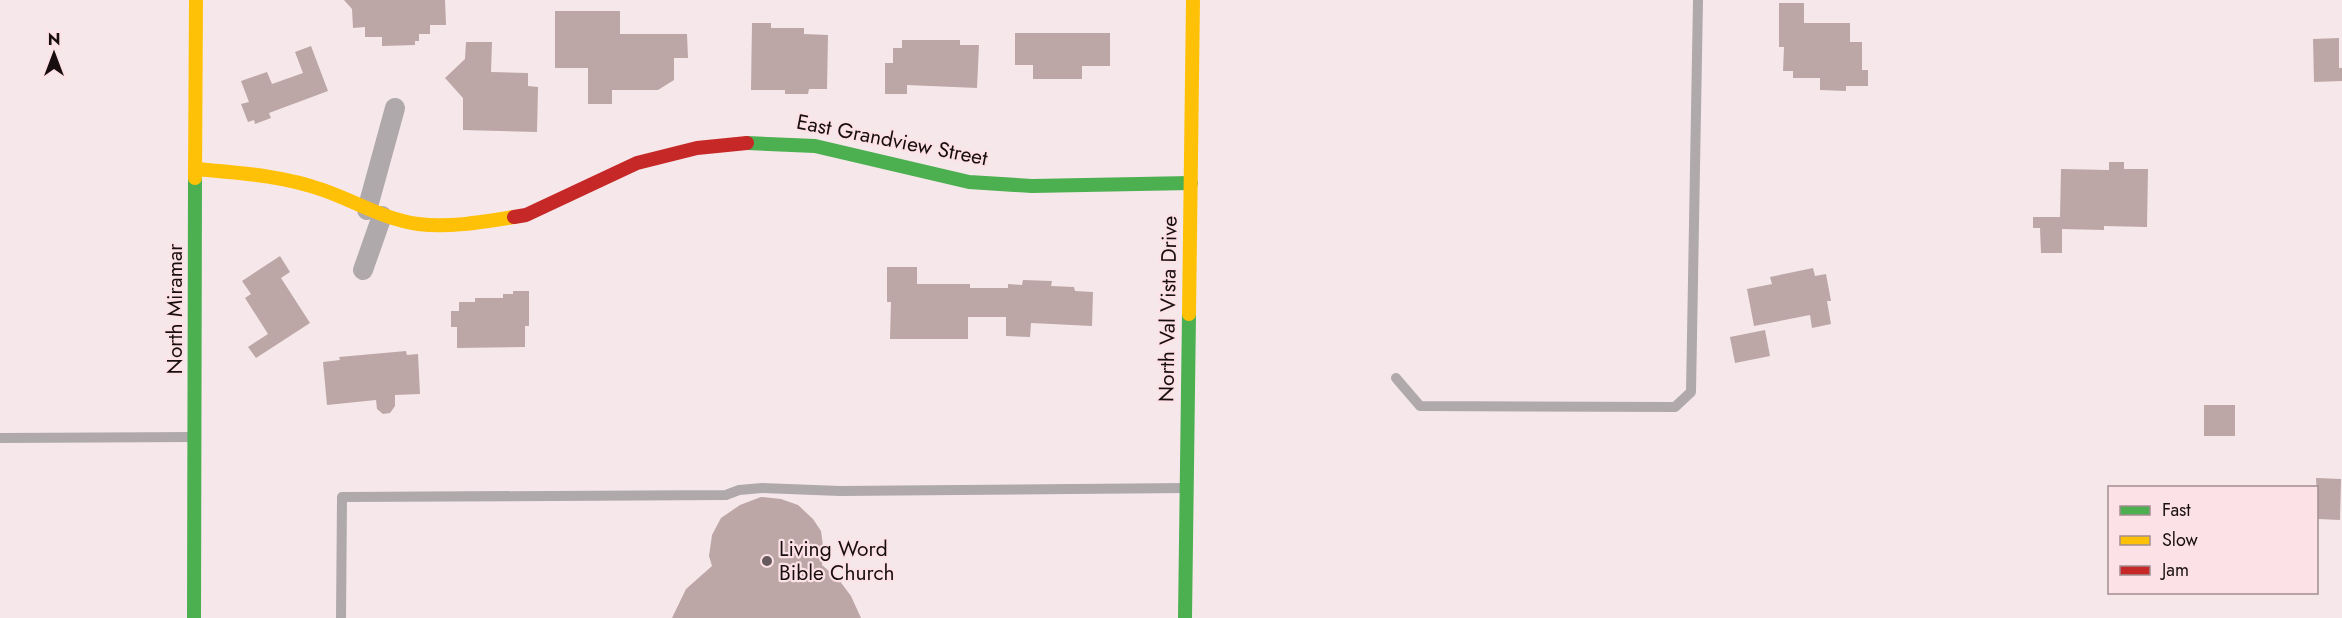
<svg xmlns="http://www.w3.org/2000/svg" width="2342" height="618" viewBox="0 0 2342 618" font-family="Jost,sans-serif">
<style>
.building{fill:#bca6a6}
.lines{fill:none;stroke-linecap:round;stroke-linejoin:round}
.lane{stroke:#afa9ab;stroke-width:10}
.street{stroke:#afa9ab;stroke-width:20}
.fast{stroke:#4caf50;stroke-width:14}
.slow{stroke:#ffc107;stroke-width:14}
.jam{stroke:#c62828;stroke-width:14}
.poi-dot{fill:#665a5c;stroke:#fce2e7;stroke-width:2}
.labels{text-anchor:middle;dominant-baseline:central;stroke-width:4.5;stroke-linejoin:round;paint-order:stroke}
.street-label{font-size:21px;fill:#180e10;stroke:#fce2e7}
.poi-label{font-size:21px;fill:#180e10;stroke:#fce2e7;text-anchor:start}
</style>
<rect width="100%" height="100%" fill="#f6e8ea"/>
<g class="building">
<path d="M 344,0 L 445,0 L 446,25 L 430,25 L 430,34 L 419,34 L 419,41 L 415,41 L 415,45 L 382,46 L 382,37 L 365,37 L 365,27 L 353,28 L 352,9 Z"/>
<path d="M 1779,3 L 1804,3 L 1804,23 L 1850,23 L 1850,42 L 1862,42 L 1862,70 L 1868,70 L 1868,86 L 1846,86 L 1846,91 L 1820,90 L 1820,78 L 1793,78 L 1793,71 L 1783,71 L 1784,47 L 1779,47 Z"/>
<path d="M 555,11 L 620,11 L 620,34 L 687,34 L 688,58 L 674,58 L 674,80 L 658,90 L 612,90 L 612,104 L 588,104 L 588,68 L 555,68 Z"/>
<path d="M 752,23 L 771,23 L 771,28 L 804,28 L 804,34 L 828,35 L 827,89 L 809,89 L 808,94 L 785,94 L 785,90 L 751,90 Z"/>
<path d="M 1015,33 L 1110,33 L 1110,66 L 1082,66 L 1082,79 L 1033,79 L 1033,65 L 1015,65 Z"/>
<path d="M 2339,38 L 2339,68 L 2342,68 L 2342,81 L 2314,82 L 2313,39 Z"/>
<path d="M 902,40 L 960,40 L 960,45 L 979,45 L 977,88 L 907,85 L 907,94 L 885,94 L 885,63 L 893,63 L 893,48 L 902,48 Z"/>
<path d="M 466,42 L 492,42 L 491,72 L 528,73 L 528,86 L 538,87 L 537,132 L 463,130 L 463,98 L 445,78 L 465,59 Z"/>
<path d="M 311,46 L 328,91 L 269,113 L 271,118 L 255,124 L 254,120 L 248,122 L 241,104 L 249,102 L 241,81 L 267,72 L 272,84 L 303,73 L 295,52 Z"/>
<path d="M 2109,162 L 2124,162 L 2124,169 L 2148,169 L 2147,227 L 2104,226 L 2104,230 L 2062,229 L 2062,253 L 2041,253 L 2040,228 L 2033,228 L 2033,217 L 2060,217 L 2061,169 L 2109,170 Z"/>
<path d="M 280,256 L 290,272 L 281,278 L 310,323 L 256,358 L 248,347 L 268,334 L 245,298 L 251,294 L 242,281 Z"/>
<path d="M 887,267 L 917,267 L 917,284 L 970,284 L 970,288 L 1008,288 L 1008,284 L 1022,285 L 1023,280 L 1052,281 L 1051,286 L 1074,287 L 1075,291 L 1093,292 L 1092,326 L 1031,323 L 1030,337 L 1006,336 L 1006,317 L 968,317 L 968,339 L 890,339 L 891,302 L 887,302 Z"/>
<path d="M 1813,268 L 1815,276 L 1826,274 L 1831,301 L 1827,301 L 1831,324 L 1812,328 L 1810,315 L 1754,326 L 1747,289 L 1772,284 L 1770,277 Z"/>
<path d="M 513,291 L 529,291 L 529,326 L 525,326 L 525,347 L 457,348 L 457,327 L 451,327 L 451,311 L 459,311 L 459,302 L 475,302 L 475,298 L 503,298 L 503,294 L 513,294 Z"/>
<path d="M 1765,330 L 1770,356 L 1735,363 L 1730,337 Z"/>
<path d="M 406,351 L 407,355 L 418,354 L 420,394 L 395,395 L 395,406 L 390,413 L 383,414 L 377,409 L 376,400 L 327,405 L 323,362 L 340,360 L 339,357 Z"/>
<rect x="2204" y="405" width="31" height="31"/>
<path d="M 2316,478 L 2341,479 L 2340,520 L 2318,519 Z"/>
<path d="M 761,497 L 781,499 L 798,505 L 813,519 L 821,531 L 824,553 L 822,565 L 839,580 L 851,596 L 861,618 L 672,618 L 686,589 L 712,566 L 709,556 L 712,535 L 721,518 L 740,505 Z"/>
</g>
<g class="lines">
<g class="lane">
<path d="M 1396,378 L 1420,406 L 1675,407 L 1691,392 L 1698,0"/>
<path d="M 0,438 L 195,437"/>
<path d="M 341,618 L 342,497 L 726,495 L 739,490 L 762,488 L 840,491 L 1186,488"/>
</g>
<g class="street">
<path d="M 367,210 L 395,108"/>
<path d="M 363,270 L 382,216"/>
</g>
<g class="fast">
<path d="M 747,143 L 815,146 L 969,182 L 1032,186 L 1191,183"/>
<path d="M 194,618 L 195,178"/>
<path d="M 1185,618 L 1189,314"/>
</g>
<g class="slow">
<path d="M 196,169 C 239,173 281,175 323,190 C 355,201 383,219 418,224 C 449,228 483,222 514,217"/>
<path d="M 195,178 L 196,0"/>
<path d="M 1189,314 L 1193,0"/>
</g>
<path class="jam" d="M 514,217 L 526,215 L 637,163 L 697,148 L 747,143"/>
</g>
<circle class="poi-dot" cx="767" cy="561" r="6"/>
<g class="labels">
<g class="street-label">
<text transform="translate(892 140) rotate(11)">East Grandview Street</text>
<text transform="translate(175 309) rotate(-90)">North Miramar</text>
<text transform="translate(1168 309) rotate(-89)">North Val Vista Drive</text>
</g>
<g class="poi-label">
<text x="779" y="549">Living Word<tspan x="779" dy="24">Bible Church</tspan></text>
</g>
</g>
<rect x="2108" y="486" width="210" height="108" fill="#fce2e7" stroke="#a18d91" stroke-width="1.5"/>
<rect x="2120" y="506" width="30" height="9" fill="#4caf50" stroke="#a18d91" stroke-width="1.5"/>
<text x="2162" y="516" font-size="18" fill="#180e10">Fast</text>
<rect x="2120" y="536" width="30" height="9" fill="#ffc107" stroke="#a18d91" stroke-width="1.5"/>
<text x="2162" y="546" font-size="18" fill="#180e10">Slow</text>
<rect x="2120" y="566" width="30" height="9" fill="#c62828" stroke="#a18d91" stroke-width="1.5"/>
<text x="2162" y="576" font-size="18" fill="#180e10">Jam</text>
<g transform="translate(54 54)" stroke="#fce2e7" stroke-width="4.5" paint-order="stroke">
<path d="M0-4.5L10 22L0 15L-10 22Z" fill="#180e10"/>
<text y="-9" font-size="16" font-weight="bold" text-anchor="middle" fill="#180e10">N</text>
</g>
</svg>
